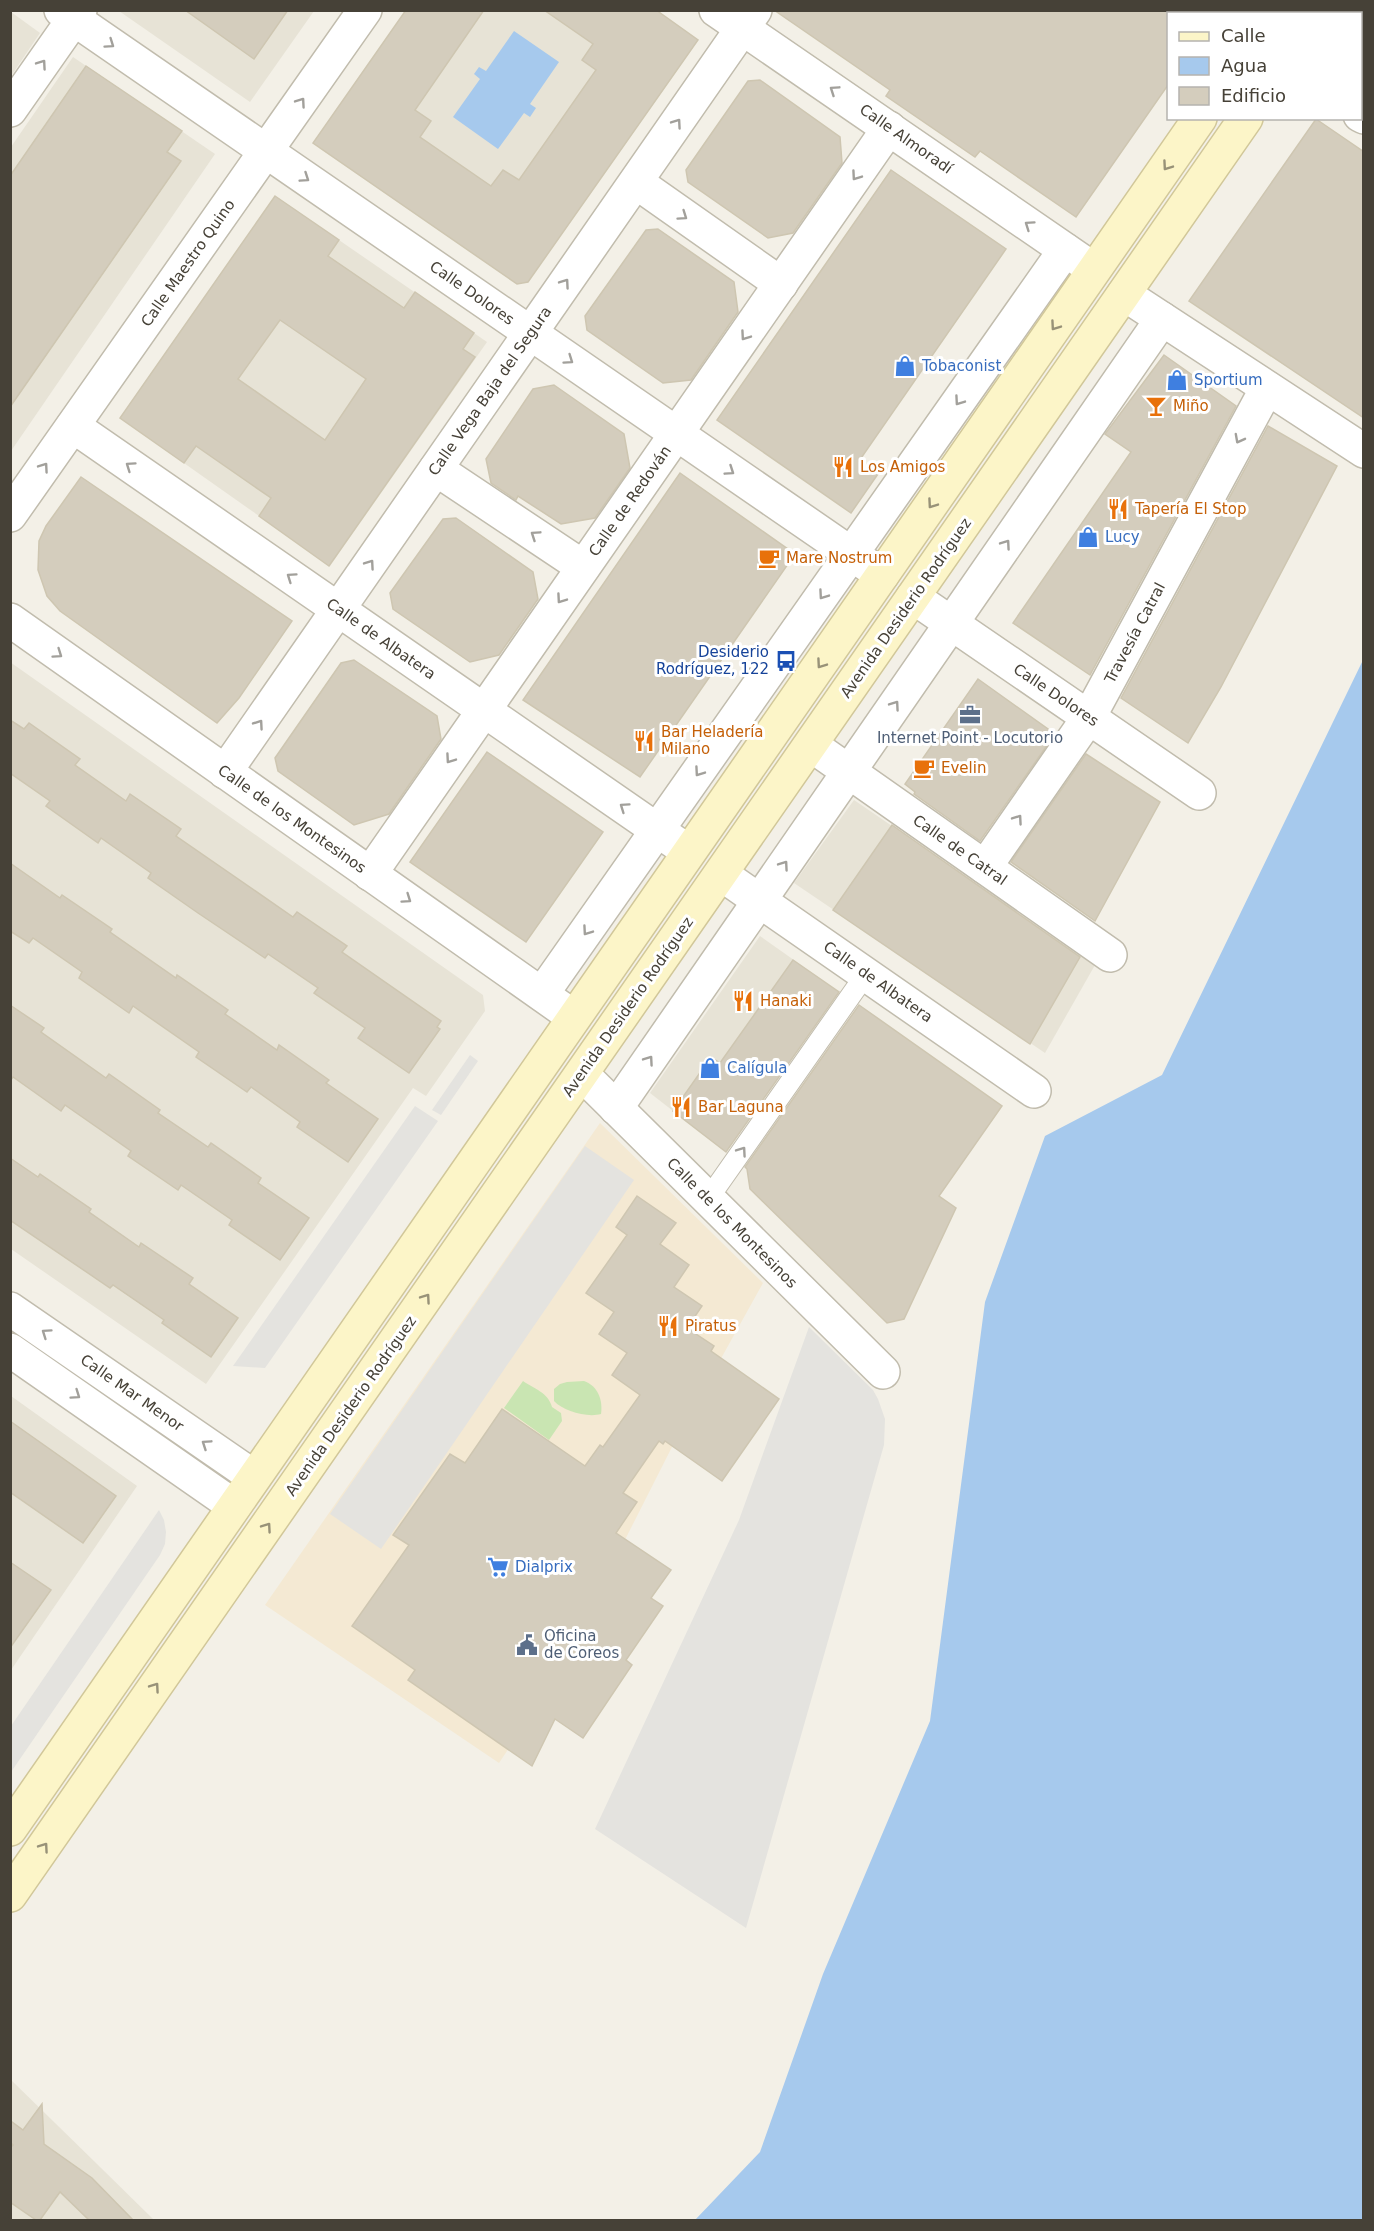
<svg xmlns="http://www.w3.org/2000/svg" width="1374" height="2231" viewBox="0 0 1374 2231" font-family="'DejaVu Sans',sans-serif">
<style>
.residential{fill:#e7e3d6}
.commercial{fill:#f4e9d3}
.green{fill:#c9e5b2}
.parking{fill:#e4e3df}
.water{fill:#a6c9ed}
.building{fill:#d4cdbd;stroke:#cec6b1;stroke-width:1.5;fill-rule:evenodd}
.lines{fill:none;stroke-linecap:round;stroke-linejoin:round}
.lane-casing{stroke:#c1bcad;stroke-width:22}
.street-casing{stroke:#c1bcad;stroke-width:36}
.secondary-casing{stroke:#d1c799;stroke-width:36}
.lane{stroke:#fff;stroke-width:20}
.street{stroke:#fff;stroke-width:33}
.secondary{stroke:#fcf5c8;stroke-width:33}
.oneway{stroke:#a2a09b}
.oneway2{stroke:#989278}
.labels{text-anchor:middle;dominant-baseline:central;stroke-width:6;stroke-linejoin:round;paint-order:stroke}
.street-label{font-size:15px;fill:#464137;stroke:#fff}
.shop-label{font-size:15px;fill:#366cbe;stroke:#fff;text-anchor:start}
.food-label{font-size:15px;fill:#c56008;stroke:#fff;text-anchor:start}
.transit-label{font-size:15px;fill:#164399;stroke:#fff;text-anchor:end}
.service-label{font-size:15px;fill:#4e5e75;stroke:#fff}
</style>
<rect width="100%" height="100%" fill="#f3f0e7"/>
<g class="residential">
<path d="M 119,11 L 314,11 L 250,102 Z"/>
<path d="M 406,11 L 656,11 L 692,36 L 694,46 L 528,282 L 517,284 L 319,148 L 318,137 Z"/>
<path d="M 11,12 L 40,33 L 11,76 Z"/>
<path d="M 73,57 L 215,154 L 11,451 L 11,147 Z"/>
<path d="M 275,196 L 487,342 L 330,566 L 120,418 Z"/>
<path d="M 10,662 L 483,995 L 485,1011 L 426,1096 L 413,1088 L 206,1384 L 11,1249 Z"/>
<path d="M 854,800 L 1095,965 L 1045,1053 L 794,883 Z"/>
<path d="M 760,936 L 835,989 L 722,1149 L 650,1093 Z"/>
<path d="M 11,1396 L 137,1486 L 11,1670 Z"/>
<path d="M 10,2079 L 99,2166 L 154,2220 L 11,2220 Z"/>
</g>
<path class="commercial" d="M 600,1123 L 763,1283 L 674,1443 L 553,1682 L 499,1763 L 265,1605 Z"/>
<g class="green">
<path d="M 523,1381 C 534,1389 548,1392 552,1407 L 561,1413 L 562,1421 L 549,1440 L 504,1408 Z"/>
<path d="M 584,1381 C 598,1386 603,1400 601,1414 C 587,1418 563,1411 554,1401 L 554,1389 L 560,1384 L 567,1382 Z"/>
</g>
<g class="parking">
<path d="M 470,1055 L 478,1061 L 441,1115 L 432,1110 Z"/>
<path d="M 415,1106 L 438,1121 L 265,1368 L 233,1366 Z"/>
<path d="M 585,1146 L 634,1180 L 381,1549 L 330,1514 Z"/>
<path d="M 809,1327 L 873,1390 L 878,1399 L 885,1419 L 884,1445 L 746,1928 L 595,1829 L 739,1520 Z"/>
<path d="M 159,1510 L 164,1520 L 166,1532 L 165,1544 L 160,1555 L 11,1772 L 11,1726 Z"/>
</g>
<g class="water">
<path d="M 514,31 L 559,62 L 530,104 L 536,108 L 530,117 L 524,113 L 498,149 L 453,117 L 480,79 L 474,74 L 479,67 L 486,71 Z"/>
<path d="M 1363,660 L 1363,2220 L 695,2220 L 760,2152 L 823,1974 L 930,1721 L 985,1302 L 1045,1136 L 1162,1075 Z"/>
</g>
<g class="building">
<path d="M 185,10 L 288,10 L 254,59 Z"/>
<path d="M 406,10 L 484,10 L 415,110 L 431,121 L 420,137 L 491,186 L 503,170 L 519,180 L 596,70 L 582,60 L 593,44 L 544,10 L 656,10 L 698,40 L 528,282 L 517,284 L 313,143 Z"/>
<path d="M 774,10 L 1168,10 L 1168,85 L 1076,217 L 980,151 L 975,157 L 886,96 L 890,90 Z"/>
<path d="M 86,66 L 182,131 L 167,152 L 181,161 L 10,407 L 10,176 Z"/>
<path d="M 760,80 L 840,137 L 842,163 L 793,233 L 768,238 L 688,182 L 686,170 L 748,81 Z"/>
<path d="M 1316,119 L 1364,152 L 1364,418 L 1189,301 Z"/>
<path d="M 891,170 L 1006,249 L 859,461 L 878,474 L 851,513 L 717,420 Z"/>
<path d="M 275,196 L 339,240 L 328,256 L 404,308 L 415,292 L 474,333 L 463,349 L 475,357 L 329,566 L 259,516 L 271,498 L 196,446 L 184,463 L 120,418 ZM 280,320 L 366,379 L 325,440 L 238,379 Z"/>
<path d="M 658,229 L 734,282 L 738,312 L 691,380 L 663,383 L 587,330 L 585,316 L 646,230 Z"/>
<path d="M 1164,355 L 1236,406 L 1090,675 L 1013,623 L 1131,452 L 1105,434 Z"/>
<path d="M 554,385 L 624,434 L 630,468 L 595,518 L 561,524 L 518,496 L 516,500 L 491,483 L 486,459 L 533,389 Z"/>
<path d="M 1268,426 L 1337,466 L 1221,687 L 1188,743 L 1121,698 Z"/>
<path d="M 680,473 L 795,554 L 640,777 L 523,700 Z"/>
<path d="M 81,477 L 292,621 L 239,698 L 217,723 L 60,611 L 47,596 L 38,570 L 39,541 L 46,526 Z"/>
<path d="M 456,518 L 533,572 L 538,599 L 499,655 L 470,662 L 393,609 L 390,593 L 443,519 Z"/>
<path d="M 354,660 L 437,716 L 441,739 L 389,814 L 354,825 L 278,771 L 275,758 L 341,663 Z"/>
<path d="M 978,679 L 1055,734 L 980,841 L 914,794 L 915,792 L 905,784 Z"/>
<path d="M 10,720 L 24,729 L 29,723 L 80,759 L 75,765 L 126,801 L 130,794 L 181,829 L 176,836 L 293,917 L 297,912 L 347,946 L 342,952 L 441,1021 L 437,1027 L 440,1029 L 409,1073 L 358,1038 L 365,1028 L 314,993 L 318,988 L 268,954 L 265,958 L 198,913 L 148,878 L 151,873 L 101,838 L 98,843 L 46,806 L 50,801 L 10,773 Z"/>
<path d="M 487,752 L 603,832 L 526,942 L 410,862 Z"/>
<path d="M 1086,754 L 1160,802 L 1095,921 L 1011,862 Z"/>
<path d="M 892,825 L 1080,957 L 1030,1044 L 833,910 Z"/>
<path d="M 10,863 L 60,898 L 62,895 L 112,929 L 110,932 L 176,978 L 177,975 L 228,1010 L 225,1014 L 277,1050 L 279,1045 L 329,1080 L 326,1083 L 378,1119 L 348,1162 L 297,1127 L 300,1122 L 251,1087 L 247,1092 L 196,1057 L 199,1052 L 133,1006 L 129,1013 L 79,978 L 82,972 L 33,938 L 29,943 L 10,931 Z"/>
<path d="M 793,960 L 839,992 L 726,1152 L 673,1111 L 711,1057 L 720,1063 Z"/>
<path d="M 10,1005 L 44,1028 L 41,1032 L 106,1078 L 109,1074 L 160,1110 L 158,1113 L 208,1147 L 211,1143 L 261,1178 L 258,1183 L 309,1218 L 280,1260 L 229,1225 L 232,1220 L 181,1185 L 178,1190 L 128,1156 L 131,1151 L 65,1105 L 61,1111 L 13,1077 L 10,1081 Z"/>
<path d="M 859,1005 L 1002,1106 L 939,1196 L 956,1208 L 904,1319 L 887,1323 L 750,1189 L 747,1169 L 745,1167 Z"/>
<path d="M 10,1158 L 38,1177 L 40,1174 L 91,1209 L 89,1212 L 139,1247 L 141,1243 L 193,1278 L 189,1284 L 238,1318 L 211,1357 L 162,1323 L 164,1320 L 113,1285 L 110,1288 L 10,1220 Z"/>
<path d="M 637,1196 L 676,1223 L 660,1244 L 689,1265 L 674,1287 L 702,1306 L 687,1328 L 714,1346 L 711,1351 L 779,1399 L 722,1481 L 665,1441 L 663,1444 L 659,1441 L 623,1493 L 637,1502 L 616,1533 L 671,1570 L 651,1598 L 663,1606 L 626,1660 L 632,1665 L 583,1738 L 555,1719 L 532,1766 L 408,1680 L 415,1670 L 352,1626 L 409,1545 L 393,1535 L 450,1454 L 465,1463 L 502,1409 L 585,1466 L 600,1445 L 603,1447 L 640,1395 L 612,1375 L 627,1353 L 599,1334 L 614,1312 L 586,1293 L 627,1235 L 616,1227 Z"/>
<path d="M 10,1421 L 116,1496 L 83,1543 L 10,1492 Z"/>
<path d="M 10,1562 L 51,1590 L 10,1648 Z"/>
<path d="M 42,2104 L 44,2144 L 92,2178 L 133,2220 L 89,2220 L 60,2192 L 40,2220 L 36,2220 L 10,2202 L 10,2148 L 13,2145 L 10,2142 L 10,2124 L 12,2122 L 23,2130 Z"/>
</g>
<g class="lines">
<defs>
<path id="lane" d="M 708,1199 L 866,974"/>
<g id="street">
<path d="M 61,10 L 882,575"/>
<path d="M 716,10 L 1083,262"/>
<path d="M 1219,10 L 1224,14"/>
<path d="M 10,110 L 80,10"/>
<path d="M 1360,115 L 1364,117"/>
<path d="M 636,182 L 781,284"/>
<path d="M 1124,294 L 1364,451"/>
<path d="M 73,426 L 676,843"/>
<path d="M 436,469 L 583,567"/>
<path d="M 10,515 L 365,10"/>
<path d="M 913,597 L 1199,793"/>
<path d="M 10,620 L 561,1008"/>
<path d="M 811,745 L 1110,955"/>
<path d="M 225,772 L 755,10"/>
<path d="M 985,867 L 1089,717 L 1267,388"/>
<path d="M 370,874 L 889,128"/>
<path d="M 721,874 L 1034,1091"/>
<path d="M 542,994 L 1065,250"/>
<path d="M 582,1074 L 883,1372"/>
<path d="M 616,1108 L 1162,319"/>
<path d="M 10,1309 L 254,1477"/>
<path d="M 10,1350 L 234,1506"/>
</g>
<g id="secondary">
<path d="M 1273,14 L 1276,10"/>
<path d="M 1319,14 L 1322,10"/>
<path d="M 10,1829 L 1200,118"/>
<path d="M 10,1895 L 1246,118"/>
</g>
</defs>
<use href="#lane" class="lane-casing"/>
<use href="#street" class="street-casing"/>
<use href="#secondary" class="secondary-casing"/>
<use href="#lane" class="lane"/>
<use href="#street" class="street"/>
<use href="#secondary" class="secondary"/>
</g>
<defs><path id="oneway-chevron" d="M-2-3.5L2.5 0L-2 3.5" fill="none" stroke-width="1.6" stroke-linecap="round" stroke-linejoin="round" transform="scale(1.5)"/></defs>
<g class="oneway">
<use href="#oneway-chevron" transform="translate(110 44) rotate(35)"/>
<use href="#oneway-chevron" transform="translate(42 64) rotate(-55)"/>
<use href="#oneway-chevron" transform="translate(834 90) rotate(-146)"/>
<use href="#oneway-chevron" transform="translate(301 102) rotate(-55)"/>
<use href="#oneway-chevron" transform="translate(677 123) rotate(-55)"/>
<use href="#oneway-chevron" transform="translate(856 176) rotate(125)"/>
<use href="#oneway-chevron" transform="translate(305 178) rotate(34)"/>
<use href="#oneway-chevron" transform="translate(683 216) rotate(35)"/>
<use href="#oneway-chevron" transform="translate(1029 225) rotate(-145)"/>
<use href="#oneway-chevron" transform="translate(565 283) rotate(-55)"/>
<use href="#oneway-chevron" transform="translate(745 336) rotate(125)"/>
<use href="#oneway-chevron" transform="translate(569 360) rotate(35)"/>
<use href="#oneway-chevron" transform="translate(959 401) rotate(125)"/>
<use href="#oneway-chevron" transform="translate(1239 439) rotate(118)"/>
<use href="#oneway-chevron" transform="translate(130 466) rotate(-145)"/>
<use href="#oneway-chevron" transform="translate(44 467) rotate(-55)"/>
<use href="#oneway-chevron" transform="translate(730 471) rotate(34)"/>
<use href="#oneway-chevron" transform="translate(535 535) rotate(-146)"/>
<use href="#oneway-chevron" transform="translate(1006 544) rotate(-55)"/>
<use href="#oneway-chevron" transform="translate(370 564) rotate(-55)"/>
<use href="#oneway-chevron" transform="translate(291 577) rotate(-145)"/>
<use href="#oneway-chevron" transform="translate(823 595) rotate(125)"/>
<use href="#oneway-chevron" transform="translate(561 599) rotate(125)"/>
<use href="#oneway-chevron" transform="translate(58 654) rotate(35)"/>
<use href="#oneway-chevron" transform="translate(895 705) rotate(-55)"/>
<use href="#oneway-chevron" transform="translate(259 724) rotate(-55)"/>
<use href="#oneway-chevron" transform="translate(450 759) rotate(125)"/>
<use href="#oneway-chevron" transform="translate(699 772) rotate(125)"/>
<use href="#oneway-chevron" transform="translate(624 807) rotate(-145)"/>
<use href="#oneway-chevron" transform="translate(1018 819) rotate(-55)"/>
<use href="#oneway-chevron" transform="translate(784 865) rotate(-55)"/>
<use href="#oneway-chevron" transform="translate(407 899) rotate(35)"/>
<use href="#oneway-chevron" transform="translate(587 931) rotate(125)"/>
<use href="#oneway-chevron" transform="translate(649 1060) rotate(-55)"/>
<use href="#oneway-chevron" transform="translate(742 1151) rotate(-55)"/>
<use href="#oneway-chevron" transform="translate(46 1333) rotate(-145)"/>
<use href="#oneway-chevron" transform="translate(76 1395) rotate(35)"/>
<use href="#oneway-chevron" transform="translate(206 1444) rotate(-146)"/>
</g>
<g class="oneway2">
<use href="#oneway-chevron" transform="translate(1167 166) rotate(125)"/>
<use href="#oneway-chevron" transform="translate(1055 326) rotate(125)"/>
<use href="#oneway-chevron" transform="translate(932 504) rotate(125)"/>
<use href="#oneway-chevron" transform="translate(821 664) rotate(125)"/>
<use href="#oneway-chevron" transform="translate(426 1298) rotate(-55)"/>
<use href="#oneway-chevron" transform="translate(267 1527) rotate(-55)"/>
<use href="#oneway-chevron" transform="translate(155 1687) rotate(-55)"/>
<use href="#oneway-chevron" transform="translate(44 1847) rotate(-55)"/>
</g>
<defs>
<symbol id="shop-bare" viewBox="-9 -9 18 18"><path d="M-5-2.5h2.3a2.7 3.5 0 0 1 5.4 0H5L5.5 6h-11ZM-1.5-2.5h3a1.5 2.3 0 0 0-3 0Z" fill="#3f7fe0" stroke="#fff" stroke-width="2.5" paint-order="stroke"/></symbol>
<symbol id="bar-bare" viewBox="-9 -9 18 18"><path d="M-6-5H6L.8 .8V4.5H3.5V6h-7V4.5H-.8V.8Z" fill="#e8710a" stroke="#fff" stroke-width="2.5" paint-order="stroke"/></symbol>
<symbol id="restaurant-bare" viewBox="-9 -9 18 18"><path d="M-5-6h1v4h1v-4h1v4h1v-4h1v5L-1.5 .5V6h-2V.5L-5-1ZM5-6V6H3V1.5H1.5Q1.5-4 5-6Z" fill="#e8710a" stroke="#fff" stroke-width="2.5" paint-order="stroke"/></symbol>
<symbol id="cafe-bare" viewBox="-9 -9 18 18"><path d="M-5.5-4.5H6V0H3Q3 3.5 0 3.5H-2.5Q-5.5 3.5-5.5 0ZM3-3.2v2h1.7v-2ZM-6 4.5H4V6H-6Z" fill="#e8710a" stroke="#fff" stroke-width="2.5" paint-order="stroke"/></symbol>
<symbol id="bus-bare" viewBox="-9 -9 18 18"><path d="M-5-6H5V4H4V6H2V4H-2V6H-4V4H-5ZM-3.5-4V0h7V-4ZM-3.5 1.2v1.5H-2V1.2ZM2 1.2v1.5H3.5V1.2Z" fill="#1a4fb4" stroke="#fff" stroke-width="2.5" paint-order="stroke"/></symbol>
<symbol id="office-bare" viewBox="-9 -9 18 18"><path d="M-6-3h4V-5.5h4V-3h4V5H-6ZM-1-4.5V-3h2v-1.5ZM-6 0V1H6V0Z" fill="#5c6f8a" stroke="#fff" stroke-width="2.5" paint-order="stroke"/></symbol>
<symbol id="supermarket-bare" viewBox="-9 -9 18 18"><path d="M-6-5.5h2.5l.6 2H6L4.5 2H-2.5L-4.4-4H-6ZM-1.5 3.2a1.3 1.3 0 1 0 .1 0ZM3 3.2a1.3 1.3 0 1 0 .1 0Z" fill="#3f7fe0" stroke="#fff" stroke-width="2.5" paint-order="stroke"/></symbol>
<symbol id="civic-bare" viewBox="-9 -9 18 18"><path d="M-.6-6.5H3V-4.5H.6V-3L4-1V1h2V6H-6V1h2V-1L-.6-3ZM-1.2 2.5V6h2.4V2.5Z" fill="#5c6f8a" stroke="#fff" stroke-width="2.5" paint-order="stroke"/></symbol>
</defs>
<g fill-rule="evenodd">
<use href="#shop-bare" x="890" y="351" width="30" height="30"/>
<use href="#shop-bare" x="1162" y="365" width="30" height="30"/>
<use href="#bar-bare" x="1141" y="391" width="30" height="30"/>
<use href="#restaurant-bare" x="828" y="452" width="30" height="30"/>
<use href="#restaurant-bare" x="1103" y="494" width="30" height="30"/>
<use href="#shop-bare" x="1073" y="522" width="30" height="30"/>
<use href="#cafe-bare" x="754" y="543" width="30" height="30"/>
<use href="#bus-bare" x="771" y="646" width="30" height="30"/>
<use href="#office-bare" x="955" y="700" width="30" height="30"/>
<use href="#restaurant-bare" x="629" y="726" width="30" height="30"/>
<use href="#cafe-bare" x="909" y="753" width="30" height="30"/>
<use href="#restaurant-bare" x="728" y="986" width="30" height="30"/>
<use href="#shop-bare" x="695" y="1053" width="30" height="30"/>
<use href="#restaurant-bare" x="666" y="1092" width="30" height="30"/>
<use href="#restaurant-bare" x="653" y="1311" width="30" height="30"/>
<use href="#supermarket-bare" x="483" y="1552" width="30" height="30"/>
<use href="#civic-bare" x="512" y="1630" width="30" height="30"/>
</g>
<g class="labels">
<g class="street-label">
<text transform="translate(906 139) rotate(35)">Calle Almoradí</text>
<text transform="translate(188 263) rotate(-55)">Calle Maestro Quino</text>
<text transform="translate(472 293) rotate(35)">Calle Dolores</text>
<text transform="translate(490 391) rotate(-55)">Calle Vega Baja del Segura</text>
<text transform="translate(630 501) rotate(-55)">Calle de Redován</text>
<text transform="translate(906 608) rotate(-55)">Avenida Desiderio Rodríguez</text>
<text transform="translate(1135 633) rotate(-62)">Travesía Catral</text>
<text transform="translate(381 639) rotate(35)">Calle de Albatera</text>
<text transform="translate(1056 695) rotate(34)">Calle Dolores</text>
<text transform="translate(292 819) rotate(35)">Calle de los Montesinos</text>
<text transform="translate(960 850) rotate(35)">Calle de Catral</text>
<text transform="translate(878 982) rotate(35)">Calle de Albatera</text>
<text transform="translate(628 1007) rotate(-55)">Avenida Desiderio Rodríguez</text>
<text transform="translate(732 1223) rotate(45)">Calle de los Montesinos</text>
<text transform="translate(132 1393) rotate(35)">Calle Mar Menor</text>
<text transform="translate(351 1406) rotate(-55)">Avenida Desiderio Rodríguez</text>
</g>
<g class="shop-label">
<text x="922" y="366">Tobaconist</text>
<text x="1194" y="380">Sportium</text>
<text x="1105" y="537">Lucy</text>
<text x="727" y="1068">Calígula</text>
<text x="515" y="1567">Dialprix</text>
</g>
<g class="food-label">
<text x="1173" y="406">Miño</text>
<text x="860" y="467">Los Amigos</text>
<text x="1135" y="509">Tapería El Stop</text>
<text x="786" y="558">Mare Nostrum</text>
<text x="661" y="732">Bar Heladería<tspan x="661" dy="17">Milano</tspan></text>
<text x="941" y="768">Evelin</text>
<text x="760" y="1001">Hanaki</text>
<text x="698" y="1107">Bar Laguna</text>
<text x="685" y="1326">Piratus</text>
</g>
<g class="transit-label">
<text x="769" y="652">Desiderio<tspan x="769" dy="17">Rodríguez, 122</tspan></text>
</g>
<g class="service-label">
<text x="970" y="738">Internet Point - Locutorio</text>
<text x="544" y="1636" text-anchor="start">Oficina<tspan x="544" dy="17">de Coreos</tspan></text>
</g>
</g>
<rect width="1374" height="2231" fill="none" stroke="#464137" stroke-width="24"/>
<rect x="1167" y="12" width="195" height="108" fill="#ffffff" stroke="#b5b3af" stroke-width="1.5"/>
<rect x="1179" y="32" width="30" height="9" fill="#fcf5c8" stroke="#b5b3af" stroke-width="1.5"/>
<text x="1221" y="42" font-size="18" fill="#464137">Calle</text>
<rect x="1179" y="57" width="30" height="18" fill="#a6c9ed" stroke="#b5b3af" stroke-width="1.5"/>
<text x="1221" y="72" font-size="18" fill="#464137">Agua</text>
<rect x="1179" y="87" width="30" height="18" fill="#d4cdbd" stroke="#b5b3af" stroke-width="1.5"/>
<text x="1221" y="102" font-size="18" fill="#464137">Edificio</text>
</svg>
